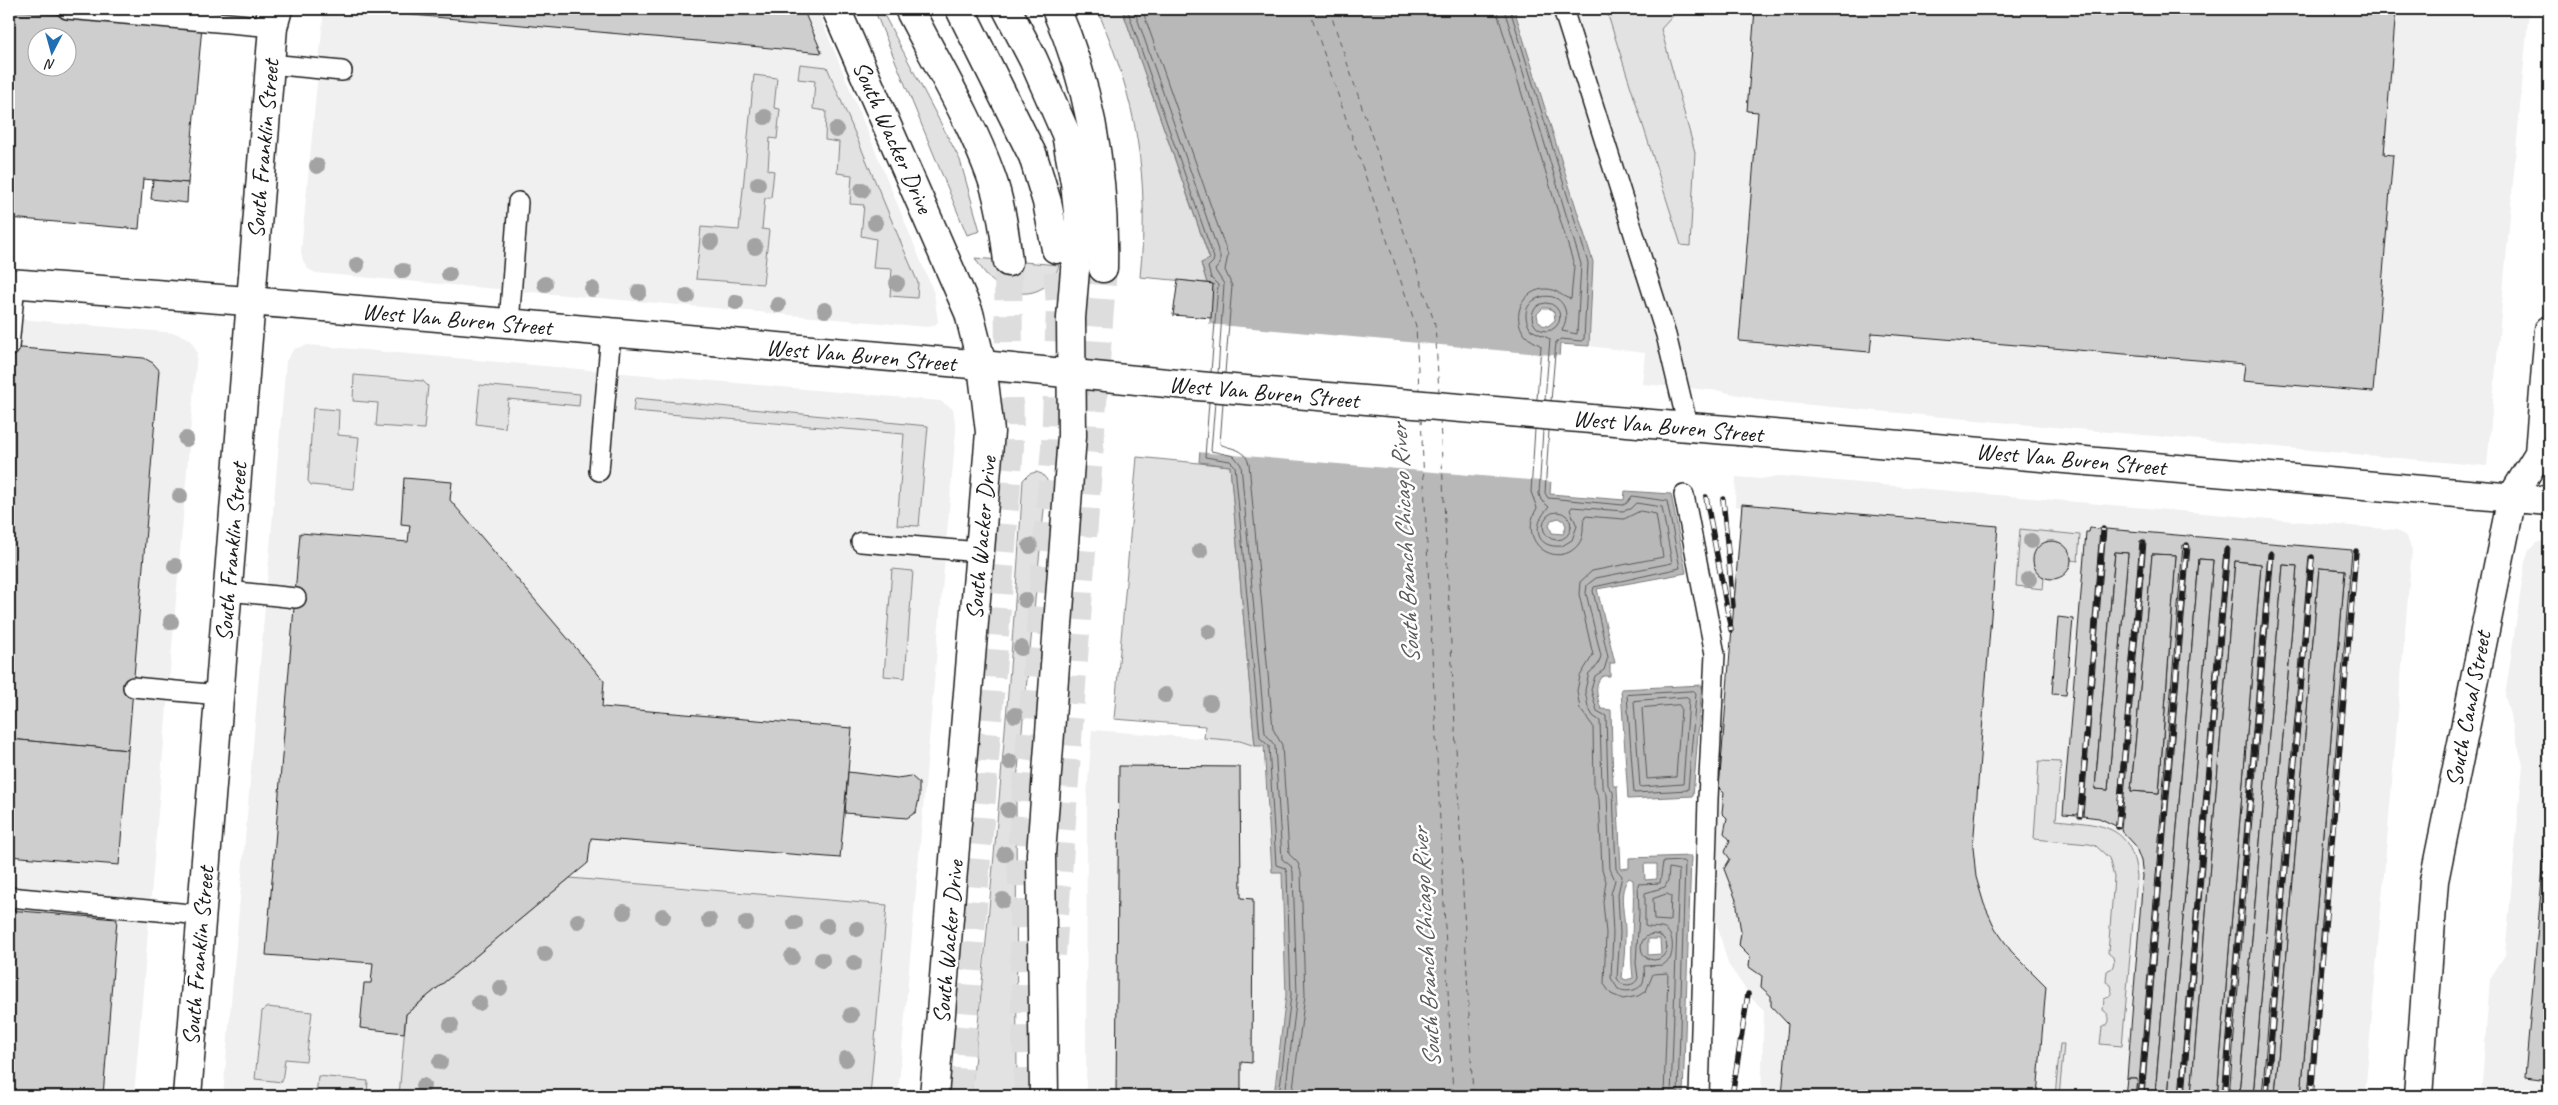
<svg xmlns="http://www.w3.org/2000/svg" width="2558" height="1105" viewBox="0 0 2558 1105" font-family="Caveat,sans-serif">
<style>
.built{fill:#f0f0f0}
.green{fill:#e2e2e2;stroke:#7f7f7f}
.water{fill:#b8b8b8;stroke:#7a7a7a;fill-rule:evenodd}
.pier{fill:#fff}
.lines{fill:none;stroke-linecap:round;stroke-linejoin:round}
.shore{stroke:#5a5a5a;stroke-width:1}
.ferry{stroke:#5a5a5a;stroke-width:1;stroke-dasharray:6 5;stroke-linecap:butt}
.building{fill:#cecece;stroke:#1c1c1c;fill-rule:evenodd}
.trunk-tunnel{stroke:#ddd;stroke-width:28;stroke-dasharray:28 14;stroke-linecap:butt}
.motorway-tunnel{stroke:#ddd;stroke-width:28;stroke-dasharray:28 14;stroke-linecap:butt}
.service-casing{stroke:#1c1c1c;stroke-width:22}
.secondary-casing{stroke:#1c1c1c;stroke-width:31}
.trunk-casing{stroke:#1c1c1c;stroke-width:31}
.motorway-casing{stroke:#1c1c1c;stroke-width:31}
.service{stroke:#fff;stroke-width:19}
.secondary{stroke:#fff;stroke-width:28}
.trunk{stroke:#fff;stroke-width:28}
.motorway{stroke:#fff;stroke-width:28}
.rail-casing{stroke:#1c1c1c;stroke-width:5.5}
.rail{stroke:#fff;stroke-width:4;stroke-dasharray:11;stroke-linecap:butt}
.service-bridge-casing{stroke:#1c1c1c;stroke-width:22;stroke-linecap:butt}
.secondary-bridge-casing{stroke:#1c1c1c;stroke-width:31;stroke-linecap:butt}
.service-bridge{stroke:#fff;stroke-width:19}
.secondary-bridge{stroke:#fff;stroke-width:28}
.tree{fill:#a3a3a3}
.labels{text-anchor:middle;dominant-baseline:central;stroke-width:5;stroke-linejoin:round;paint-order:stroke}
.street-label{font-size:24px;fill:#1c1c1c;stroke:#fff}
.water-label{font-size:25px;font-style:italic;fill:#5a5a5a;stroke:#fff}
</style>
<rect width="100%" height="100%" fill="#fff"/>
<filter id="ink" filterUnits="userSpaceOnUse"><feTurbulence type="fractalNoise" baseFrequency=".02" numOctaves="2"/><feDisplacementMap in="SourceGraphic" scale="10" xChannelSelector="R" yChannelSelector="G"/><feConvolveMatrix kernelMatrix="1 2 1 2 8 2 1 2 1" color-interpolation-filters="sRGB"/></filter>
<g filter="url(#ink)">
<g class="built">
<path d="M 324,9 L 817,9 L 934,293 L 938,322 L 934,326 L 927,327 L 316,273 L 308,269 L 303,261 L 301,251 Z"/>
<path d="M 1514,9 L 2529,9 L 2487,466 L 1767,401 L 1720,391 L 1642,384 L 1645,353 L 1589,346 L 1593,262 Z"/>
<path d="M 9,318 L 175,333 L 190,339 L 197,352 L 134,1096 L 9,1096 Z"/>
<path d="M 308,345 L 940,401 L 953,409 L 956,430 L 898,1096 L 223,1096 L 286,361 L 294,349 Z"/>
<path d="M 1780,476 L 2397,530 L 2407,537 L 2412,550 L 2365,1096 L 1761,1096 L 1764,1010 L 1753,1000 L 1728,964 L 1716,921 L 1719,788 L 1741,507 L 1735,506 L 1736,477 L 1761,479 Z"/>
<path d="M 2543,541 L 2549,542 L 2549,1096 L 2481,1096 L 2490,979 L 2505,955 L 2523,765 L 2505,696 L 2525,562 L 2529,550 L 2536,543 Z"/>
<path d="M 1092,730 L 1240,741 L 1263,746 L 1272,872 L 1282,872 L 1286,995 L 1274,1096 L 1086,1096 L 1087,795 Z"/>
</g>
<g class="green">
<path d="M 874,9 L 881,9 L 960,160 L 980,231 L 967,235 Z"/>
<path d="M 1097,9 L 1122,9 L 1210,260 L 1201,263 L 1207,283 L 1140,277 C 1150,177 1137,101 1097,9 Z"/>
<path d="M 1606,9 L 1679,9 L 1661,29 L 1695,152 L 1690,246 L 1681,245 Z"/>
<path d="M 800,64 L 827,67 L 918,283 L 917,298 L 890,296 L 892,269 L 873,268 L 876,239 L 861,236 L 864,205 L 850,204 L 852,175 L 837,173 L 839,142 L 825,140 L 826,111 L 813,109 L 815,81 L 798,79 Z"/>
<path d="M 754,75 L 777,78 L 774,108 L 780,109 L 777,139 L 770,138 L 768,170 L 774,171 L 771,198 L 765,198 L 762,229 L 769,230 L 763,284 L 696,279 L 701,227 L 739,230 Z"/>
<path d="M 975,258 L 1059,265 C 1052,291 1026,300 1002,288 C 990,281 982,270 975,258 Z"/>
<path d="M 354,375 L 423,381 L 428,386 L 424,429 L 376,426 L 378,403 L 353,401 Z"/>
<path d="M 480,385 L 580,394 L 579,406 L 508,399 L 505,428 L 476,424 Z"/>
<path d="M 635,398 L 928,426 L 919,526 L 897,525 L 904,434 L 633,411 Z"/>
<path d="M 313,408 L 339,410 L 338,435 L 359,437 L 354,489 L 311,485 L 308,481 Z"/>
<path d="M 1137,457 L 1230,466 L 1255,746 L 1240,741 L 1204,738 L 1205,726 L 1114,719 Z"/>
<path d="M 1036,472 L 1042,474 L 1047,480 L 1016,790 L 1017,1096 L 971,1096 C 991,891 1011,686 1023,480 L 1029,474 Z"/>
<path d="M 2020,529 L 2080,535 L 2078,561 L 2071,560 L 2071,555 L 2060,543 L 2047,541 L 2035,552 L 2034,565 L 2044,578 L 2043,589 L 2016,586 Z"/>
<path d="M 892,569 L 913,571 L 905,678 L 884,676 Z"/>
<path d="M 2039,761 L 2061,762 L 2056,820 C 2100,825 2132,822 2137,877 L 2122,1046 L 2100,1044 L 2102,1028 L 2107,1025 C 2111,1019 2109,1014 2103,1010 L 2104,999 C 2111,997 2113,991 2111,985 L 2106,982 L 2107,971 L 2112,968 L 2114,963 L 2113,957 L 2108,953 L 2114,877 L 2109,858 L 2096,846 L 2089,844 L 2034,839 Z"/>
<path d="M 570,878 L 887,905 L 870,1096 L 399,1096 L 406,1014 Z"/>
<path d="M 267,1007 L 312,1012 L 306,1061 L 285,1059 L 282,1082 L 255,1079 L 262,1011 Z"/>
<path d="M 2060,1044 L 2064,1044 L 2059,1096 L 2055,1096 Z"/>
<path d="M 318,1076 L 368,1081 L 367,1096 L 316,1096 Z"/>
</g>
<g class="water">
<path d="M 1122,9 L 1514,9 L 1593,262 L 1589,346 L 1560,344 L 1550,494 L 1624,500 L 1625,491 L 1671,494 L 1686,573 L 1597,589 L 1615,663 L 1610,663 L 1610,676 L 1603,676 C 1593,683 1597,697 1601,709 L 1611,710 L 1613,786 L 1617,786 L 1621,869 L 1629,868 L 1629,858 L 1691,856 L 1683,1096 L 1274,1096 L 1286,995 L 1282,872 L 1272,872 L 1264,746 L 1255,746 L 1230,466 L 1199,462 L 1213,284 L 1207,283 L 1201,263 L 1210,259 ZM 1543,308 L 1549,308 L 1554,312 L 1555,320 L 1548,326 L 1542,325 L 1538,320 L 1537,314 ZM 1559,518 L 1564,521 L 1566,526 L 1563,534 L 1552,533 L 1549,525 L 1551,520 ZM 1644,864 L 1657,864 L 1657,879 L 1645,880 ZM 1629,878 L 1633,880 C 1635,913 1629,947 1633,978 L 1626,980 L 1622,978 C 1624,962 1625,947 1625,931 C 1625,913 1617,892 1629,878 ZM 1648,939 L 1660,939 L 1661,954 L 1648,955 Z"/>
<path d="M 1702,685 L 1693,796 L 1628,799 L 1621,689 Z"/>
</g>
<path class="pier" d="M 1208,324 L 1562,356 L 1553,482 L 1197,452 Z"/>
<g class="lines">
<g class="shore">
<path d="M 1127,9 L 1214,258 L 1213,262 L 1208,267 L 1211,278 L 1218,285 L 1211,372"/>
<path d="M 1134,9 L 1220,256 L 1220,264 L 1215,270 L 1224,284 L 1218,373"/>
<path d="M 1142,9 L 1228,255 L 1225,270 L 1232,286 L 1225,373"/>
<path d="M 1496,9 L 1574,265 L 1571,299 C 1563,298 1557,289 1547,289 C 1523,288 1510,316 1525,335 C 1529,340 1536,342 1541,346 L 1537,399"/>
<path d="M 1504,9 L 1581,264 L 1577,334 L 1562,331 C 1563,327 1566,322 1566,317 C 1566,281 1509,296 1531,330 L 1550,339 L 1545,400"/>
<path d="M 1510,9 L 1588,263 L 1584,339 L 1581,341 L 1561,339 L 1556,342 L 1551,401"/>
<circle cx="1546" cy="317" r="14"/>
<path d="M 1209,402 L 1205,457 L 1230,461 L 1235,466 L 1260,738 L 1269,746 L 1276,865 L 1285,868 L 1287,873 L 1291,995 L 1279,1096"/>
<path d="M 1215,402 L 1211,451 L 1234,456 L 1241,465 L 1265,733 L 1275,746 L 1282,859 L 1291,866 L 1293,872 L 1297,995 L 1285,1096"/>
<path d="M 1223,403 L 1220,444 C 1232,450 1244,447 1249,464 L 1273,729 L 1282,745 L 1289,854 L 1298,863 L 1301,872 L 1305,995 L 1292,1096"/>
<path d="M 1535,429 L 1531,492 L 1537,508 C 1516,543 1557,570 1578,545 C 1586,535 1581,525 1585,516 L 1624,519 L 1640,511 L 1656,514 L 1663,557 L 1592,571 L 1580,582 L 1579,594 L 1593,655 L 1580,676 L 1577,691 L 1580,709 L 1593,726 L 1594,786 L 1599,799 L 1602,870 L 1606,881 L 1603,902 L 1606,933 L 1604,984 L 1611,994 L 1623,999 L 1638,996 L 1646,991 L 1653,974 L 1668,973 L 1664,1096"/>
<path d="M 1543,430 L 1539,494 L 1541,500 L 1549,507 C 1532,524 1534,549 1562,546 L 1572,540 L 1577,526 L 1570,510 L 1572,507 L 1623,511 L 1630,509 L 1636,503 L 1662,507 L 1672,563 L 1596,578 L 1587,585 L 1586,593 L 1601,656 L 1598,665 L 1589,673 L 1585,690 L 1588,707 L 1593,716 L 1600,721 L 1602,786 L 1607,795 L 1610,869 L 1615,880 L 1611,894 L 1613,933 L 1611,978 L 1618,989 C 1627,993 1643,991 1644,978 C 1645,974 1644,970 1644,966 L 1663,965 L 1670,959 C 1674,949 1674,930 1661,928 C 1655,927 1650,928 1645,926 L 1645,893 L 1665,887 L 1668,880 L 1669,868 L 1679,870 L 1671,1096"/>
<path d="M 1549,431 L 1545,493 L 1548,498 L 1623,505 L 1627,503 L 1632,496 L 1667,501 L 1680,568 L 1594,587 L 1593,591 L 1608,657 L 1604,670 L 1595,676 L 1591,690 L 1597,711 L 1606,716 L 1608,785 L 1613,792 L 1616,869 L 1622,876 L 1618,894 L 1620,933 L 1617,978 L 1620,983 C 1626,986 1635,986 1638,978 L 1636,963 L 1639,913 L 1638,884 L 1660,883 L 1663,862 L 1683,861 L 1685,863 L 1678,1096"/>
<circle cx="1557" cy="526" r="14"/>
<path d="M 1694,691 L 1696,693 L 1688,790 L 1634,793 L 1627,695 Z"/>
<path d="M 1687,697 L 1689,700 L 1683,784 L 1640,787 L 1634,701 Z"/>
<path d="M 1679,705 L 1681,708 L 1676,777 L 1647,779 L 1642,708 Z"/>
<path d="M 1667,894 L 1671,896 L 1670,921 L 1654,920 L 1653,899 Z"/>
<circle cx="1654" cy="947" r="13"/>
</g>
<g class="ferry">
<path d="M 1309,9 L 1416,326 L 1419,391"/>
<path d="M 1329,9 L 1435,324 L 1439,393"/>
<path d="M 1421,418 L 1453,1096"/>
<path d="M 1440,419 L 1473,1096"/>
</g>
</g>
<g class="building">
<path d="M 347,9 L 803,9 L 822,53 L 719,43 Z"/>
<path d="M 1755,9 L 2396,9 L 2384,154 L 2393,155 L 2373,392 L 2243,381 L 2245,364 L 1872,333 L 1870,352 L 1739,341 L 1758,112 L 1747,111 Z"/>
<path d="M 9,10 L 202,26 L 188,183 L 143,179 L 139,229 L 9,218 ZM 38,38 L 68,38 L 68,68 L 38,68 Z"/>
<path d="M 153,180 L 188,183 L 187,203 L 151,199 Z"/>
<path d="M 1178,280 L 1213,284 L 1211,318 L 1173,315 Z"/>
<path d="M 9,347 L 144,358 L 153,363 L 159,370 L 128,750 L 9,739 Z"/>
<path d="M 404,478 L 452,482 L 450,500 L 604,681 L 602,707 L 852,728 L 840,858 L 591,838 L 588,863 L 406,1014 L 404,1033 L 360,1028 L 364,983 L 371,983 L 373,963 L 266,955 L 300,533 L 408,542 L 410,525 L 401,524 Z"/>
<path d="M 1742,504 L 1998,526 L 1973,847 L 1976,877 L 1984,904 L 1995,928 L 2011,951 L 2046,986 L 2037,1096 L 1782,1096 L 1788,1024 L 1771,1006 L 1771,996 L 1761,987 L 1762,976 L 1749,967 L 1750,957 L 1739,946 L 1741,932 L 1736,900 L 1724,869 L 1730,859 L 1725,852 L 1730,840 L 1724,833 L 1727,818 L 1722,813 L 1724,793 L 1719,788 Z"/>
<path d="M 2090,528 L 2100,529 L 2078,815 L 2063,814 L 2086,532 L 2089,532 Z"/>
<path d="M 2106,529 L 2352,550 L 2308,1096 L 2301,1096 L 2345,570 L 2319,568 L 2275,1096 L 2269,1096 L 2314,557 L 2309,556 L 2262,1096 L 2253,1096 L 2297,566 L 2283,565 L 2239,1096 L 2229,1096 L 2274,553 L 2268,553 L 2222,1096 L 2217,1096 L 2261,564 L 2235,561 L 2191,1096 L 2185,1096 L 2230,549 L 2224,549 L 2179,1096 L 2168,1096 L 2213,560 L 2199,559 L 2155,1096 L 2144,1096 L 2190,546 L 2183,545 L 2138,1096 L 2135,1096 L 2137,1078 L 2127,1078 L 2143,876 L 2141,861 L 2135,845 L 2121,830 L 2146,542 L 2140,541 L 2116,826 L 2099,818 L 2083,816 ZM 2115,552 L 2128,553 L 2108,790 L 2095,789 ZM 2152,554 L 2176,555 L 2159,793 L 2131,791 Z"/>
<circle cx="2052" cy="560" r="19"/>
<path d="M 2115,552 L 2128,553 L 2108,790 L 2095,789 Z"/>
<path d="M 2152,554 L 2176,555 L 2159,793 L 2131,791 Z"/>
<path d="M 2199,559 L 2213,560 L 2168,1096 L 2155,1096 Z"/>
<path d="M 2235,561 L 2261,564 L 2217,1096 L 2191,1096 Z"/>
<path d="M 2283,565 L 2297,566 L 2253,1096 L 2239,1096 Z"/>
<path d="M 2319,568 L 2345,570 L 2301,1096 L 2275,1096 Z"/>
<path d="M 2058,617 L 2073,619 L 2066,695 L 2052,694 Z"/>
<path d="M 9,739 L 128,750 L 119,865 L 9,856 Z"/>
<path d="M 1119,766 L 1240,767 L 1241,898 L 1253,899 L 1252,1063 L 1241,1062 L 1241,1096 L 1116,1096 Z"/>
<path d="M 848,772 L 897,778 L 911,776 L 919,783 L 919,799 L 916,812 L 907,818 L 845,813 Z"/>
<path d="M 2549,797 L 2549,1080 L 2525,1077 Z"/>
<path d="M 9,910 L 117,919 L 103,1096 L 9,1096 Z"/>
<path d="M 2127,1078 L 2137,1078 L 2135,1096 L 2125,1096 Z"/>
</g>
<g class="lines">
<g class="trunk-tunnel">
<path d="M 958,1096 L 1010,447 L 1008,262"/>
<path d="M 1028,1096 L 1021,853 L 1055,447 L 1060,306 L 1056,249"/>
</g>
<path class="motorway-tunnel" d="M 1052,955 L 1103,268"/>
<defs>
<g id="service">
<path d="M 67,9 L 273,27"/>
<path d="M 1563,9 L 1646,272"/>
<path d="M 270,64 L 342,71"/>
<path d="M 509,324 L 518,202"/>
<path d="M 9,347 L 15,284"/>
<path d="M 599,471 L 611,333"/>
<path d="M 1684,495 L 1715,654 L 1708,799 L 1699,1096"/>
<path d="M 861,542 L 980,552"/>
<path d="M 228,591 L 296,598"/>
<path d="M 133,687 L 219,695"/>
<path d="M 9,897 L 201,915"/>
</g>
<g id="secondary">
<path d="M 836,9 L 969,313 L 982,365 L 990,432 L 934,1096"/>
<path d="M 1007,9 L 1033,59 L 1066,134 L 1075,183 L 1079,222 L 1071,318 L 1072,436 L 1041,854 L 1044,1096"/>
<path d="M 9,283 L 313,306 L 982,365 L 1198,386 L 1639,423"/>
<path d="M 1739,431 L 2549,501"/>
<path d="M 187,1096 L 273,27 L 270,9"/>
<path d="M 2418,1096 L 2434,881 L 2512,497 L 2539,453 L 2549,330"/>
</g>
<g id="trunk">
<path d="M 909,9 C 937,64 970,118 991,176 C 1001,203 1005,233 1008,262"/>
<path d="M 960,9 L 1033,156 L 1047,202 L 1056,249"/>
</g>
<g id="motorway">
<path d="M 1056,9 C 1092,91 1105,179 1103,268"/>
<path d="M 273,27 L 278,9"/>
</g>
</defs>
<use href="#service" class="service-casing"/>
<use href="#secondary" class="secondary-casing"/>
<use href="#trunk" class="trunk-casing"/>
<use href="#motorway" class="motorway-casing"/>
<use href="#service" class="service"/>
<use href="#secondary" class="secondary"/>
<use href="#trunk" class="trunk"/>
<use href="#motorway" class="motorway"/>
<defs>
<g id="rail">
<path d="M 1706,497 L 1731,630"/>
<path d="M 1723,499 L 1733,606"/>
<path d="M 2080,816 L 2103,529"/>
<path d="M 2118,827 L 2143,542"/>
<path d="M 1732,1096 L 1748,994"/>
<path d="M 2141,1096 L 2187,545"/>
<path d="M 2182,1096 L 2227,549"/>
<path d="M 2225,1096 L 2271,553"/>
<path d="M 2266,1096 L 2312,557"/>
<path d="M 2311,1096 L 2356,551"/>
</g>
</defs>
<use href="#rail" class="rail-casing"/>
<use href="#rail" class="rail"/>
<defs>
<path id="service-bridge" d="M 1646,272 L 1666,335 L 1688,427"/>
<path id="secondary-bridge" d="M 1639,423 L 1739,431"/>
</defs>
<use href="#service-bridge" class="service-bridge-casing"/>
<use href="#secondary-bridge" class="secondary-bridge-casing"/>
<use href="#service-bridge" class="service-bridge"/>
<use href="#secondary-bridge" class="secondary-bridge"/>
</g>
<g class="tree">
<circle cx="765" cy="117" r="8"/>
<circle cx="836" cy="130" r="8"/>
<circle cx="317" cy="166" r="8"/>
<circle cx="758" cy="184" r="8"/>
<circle cx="862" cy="190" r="8"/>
<circle cx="875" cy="223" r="8"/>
<circle cx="711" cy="242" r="8"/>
<circle cx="755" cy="247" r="8"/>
<circle cx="357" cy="265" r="8"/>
<circle cx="403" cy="271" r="8"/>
<circle cx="449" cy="274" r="8"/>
<circle cx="897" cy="283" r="8"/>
<circle cx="545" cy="284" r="8"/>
<circle cx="592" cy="289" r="8"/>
<circle cx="639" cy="292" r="8"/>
<circle cx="687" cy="296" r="8"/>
<circle cx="736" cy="302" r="8"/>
<circle cx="778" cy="305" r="8"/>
<circle cx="825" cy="310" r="8"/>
<circle cx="186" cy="439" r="8"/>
<circle cx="180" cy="496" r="8"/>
<circle cx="2031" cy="541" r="8"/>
<circle cx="1030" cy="546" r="8"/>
<circle cx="1200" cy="551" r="8"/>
<circle cx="175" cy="566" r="8"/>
<circle cx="2029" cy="579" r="8"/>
<circle cx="1025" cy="600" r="8"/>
<circle cx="171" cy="622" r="8"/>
<circle cx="1209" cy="632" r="8"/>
<circle cx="1021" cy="648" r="8"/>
<circle cx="1165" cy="695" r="8"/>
<circle cx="1210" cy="703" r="8"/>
<circle cx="1015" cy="715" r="8"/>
<circle cx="1010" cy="762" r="8"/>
<circle cx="1008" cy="810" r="8"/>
<circle cx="1005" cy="854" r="8"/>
<circle cx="1003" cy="900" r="8"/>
<circle cx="624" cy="912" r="8"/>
<circle cx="663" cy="916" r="8"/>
<circle cx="709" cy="920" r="8"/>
<circle cx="578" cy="921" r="8"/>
<circle cx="746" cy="923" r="8"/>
<circle cx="795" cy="923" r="8"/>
<circle cx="827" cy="926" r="8"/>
<circle cx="857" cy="929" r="8"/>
<circle cx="545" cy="954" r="8"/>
<circle cx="792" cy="957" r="8"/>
<circle cx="822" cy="960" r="8"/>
<circle cx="854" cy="963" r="8"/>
<circle cx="500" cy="988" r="8"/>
<circle cx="479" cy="1003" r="8"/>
<circle cx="851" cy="1015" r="8"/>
<circle cx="451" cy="1025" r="8"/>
<circle cx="846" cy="1059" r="8"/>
<circle cx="440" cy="1062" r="8"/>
<circle cx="423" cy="1086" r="8"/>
</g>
</g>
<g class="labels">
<g class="street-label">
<text transform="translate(893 137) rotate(66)">South Wacker Drive</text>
<text transform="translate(263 149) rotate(-85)">South Franklin Street</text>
<text transform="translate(457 319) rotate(5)">West Van Buren Street</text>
<text transform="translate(861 355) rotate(5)">West Van Buren Street</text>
<text transform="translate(1264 392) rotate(5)">West Van Buren Street</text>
<text transform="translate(1668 426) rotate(5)">West Van Buren Street</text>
<text transform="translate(2071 459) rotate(5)">West Van Buren Street</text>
<text transform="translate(981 538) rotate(-85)">South Wacker Drive</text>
<text transform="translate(231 552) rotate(-85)">South Franklin Street</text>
<text transform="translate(2468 709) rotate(-79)">South Canal Street</text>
<text transform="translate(948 942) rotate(-85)">South Wacker Drive</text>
<text transform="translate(198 956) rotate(-85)">South Franklin Street</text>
</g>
<g class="water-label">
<text transform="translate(1405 544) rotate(-93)">South Branch Chicago River</text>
<text transform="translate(1426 948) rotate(-93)">South Branch Chicago River</text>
</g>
</g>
<rect width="2558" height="1105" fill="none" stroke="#fff" stroke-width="30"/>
<rect x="15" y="15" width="2528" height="1075" fill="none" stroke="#1c1c1c" stroke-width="2" filter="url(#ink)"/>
<g transform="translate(52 52) rotate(186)"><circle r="24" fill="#ffffff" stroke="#a4a4a4"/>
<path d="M0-4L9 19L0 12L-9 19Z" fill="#1f6fb2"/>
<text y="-8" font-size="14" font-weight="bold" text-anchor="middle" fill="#1c1c1c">N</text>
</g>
</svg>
